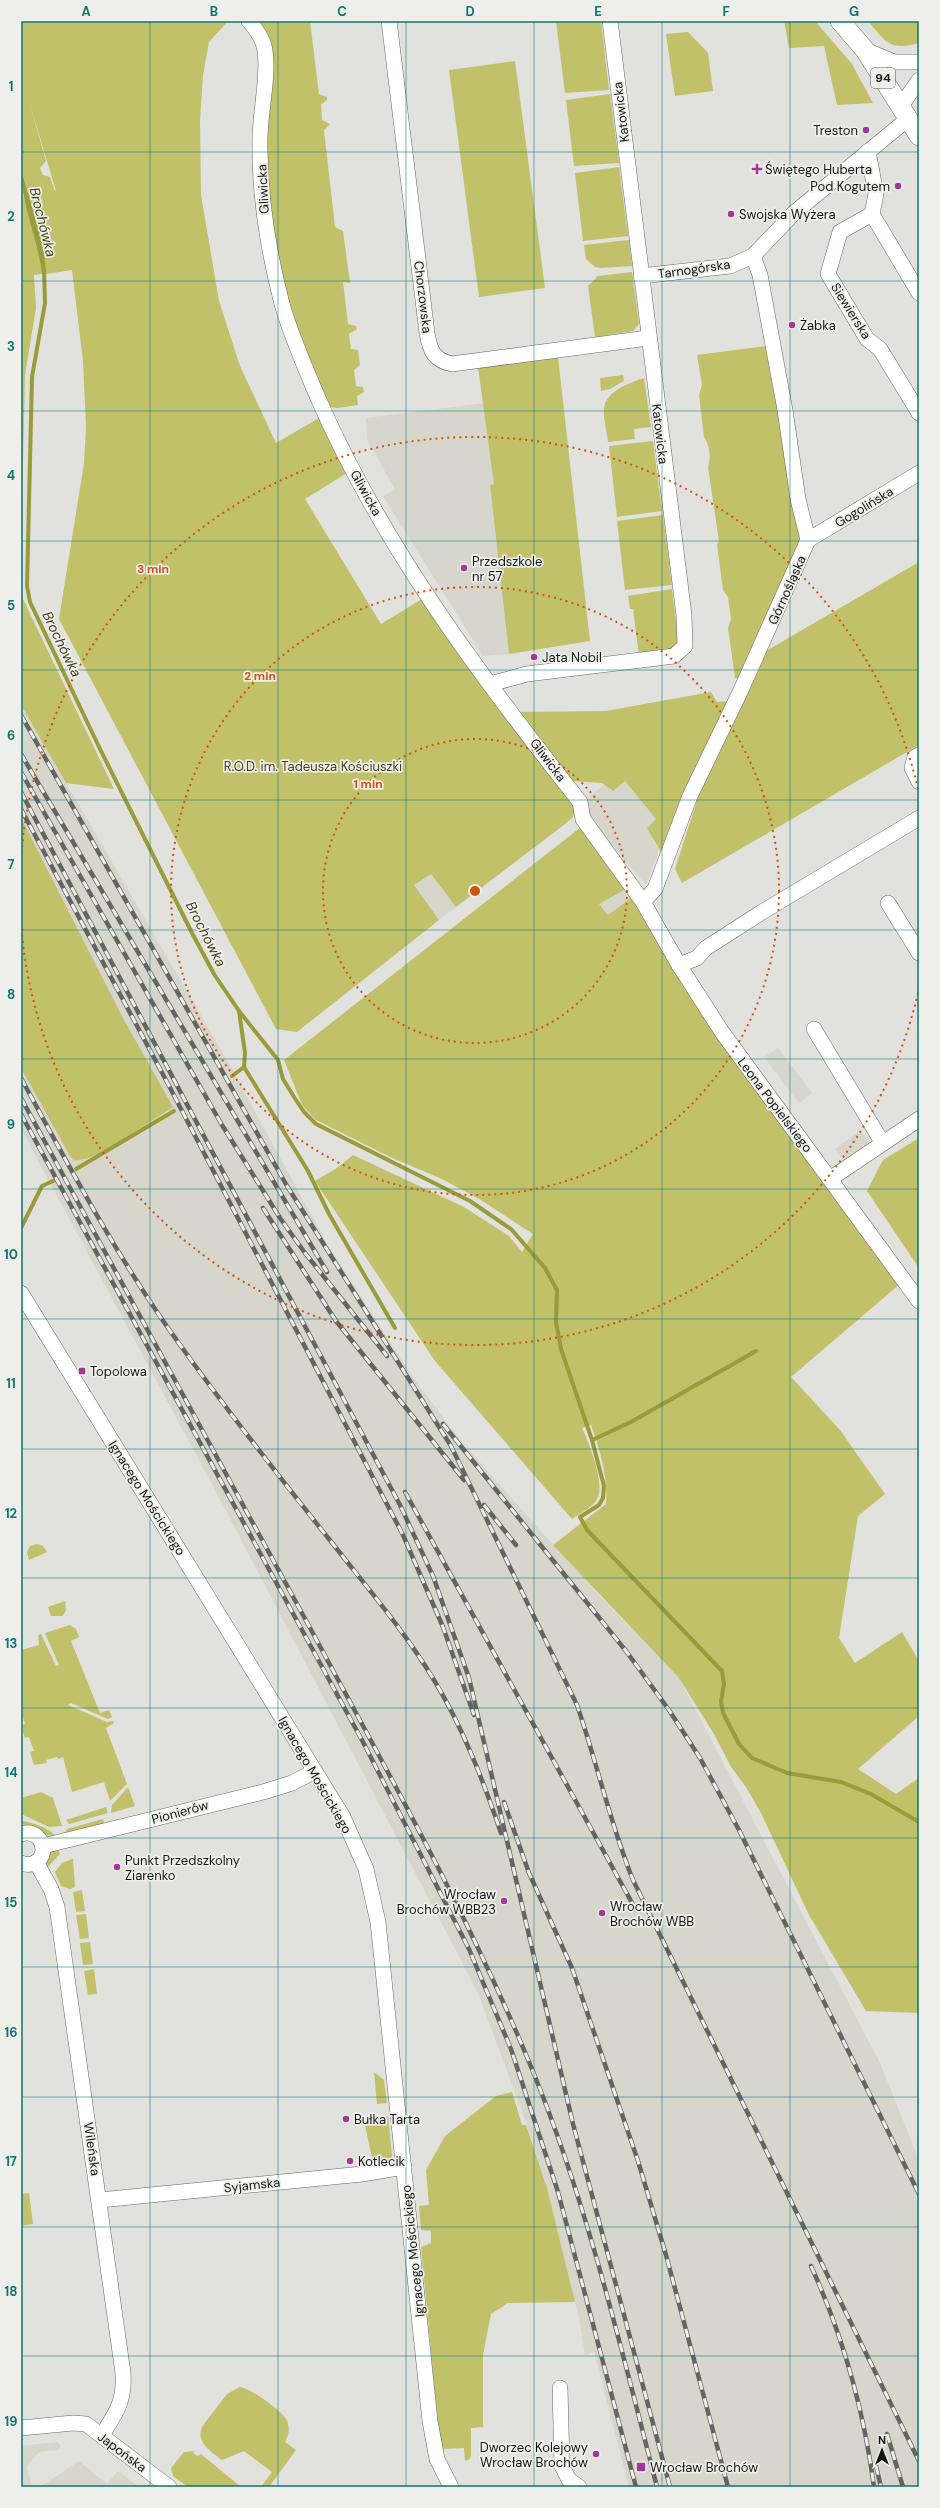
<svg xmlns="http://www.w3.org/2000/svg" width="940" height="2508" viewBox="0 0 940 2508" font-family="'DM Sans',sans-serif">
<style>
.built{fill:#d6d6cc}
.green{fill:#c0c169;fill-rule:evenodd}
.water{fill:#9a9b39}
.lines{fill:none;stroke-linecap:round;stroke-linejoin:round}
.stream{stroke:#9a9b39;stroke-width:4}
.minor-casing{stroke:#666663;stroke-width:16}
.major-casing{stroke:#666663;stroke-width:20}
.minor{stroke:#fff;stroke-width:15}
.major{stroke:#fff;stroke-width:19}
.rail-casing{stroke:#646462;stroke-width:4.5}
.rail{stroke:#eeeeeb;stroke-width:3;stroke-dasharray:9;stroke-linecap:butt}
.grid{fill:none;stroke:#0f766e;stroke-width:1;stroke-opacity:0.55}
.ring{fill:none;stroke:#d3520d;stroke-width:2;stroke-dasharray:2 4}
.poi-dot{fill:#a03799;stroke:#eeeeeb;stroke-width:1.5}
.labels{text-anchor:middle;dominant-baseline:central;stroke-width:3.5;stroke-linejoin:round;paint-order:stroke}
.shield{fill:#eeeeeb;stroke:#565754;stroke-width:1}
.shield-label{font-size:12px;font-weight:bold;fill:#151614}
.street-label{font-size:13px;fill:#151614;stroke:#eeeeeb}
.poi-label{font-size:13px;fill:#151614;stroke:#eeeeeb;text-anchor:start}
.park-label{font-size:13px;fill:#43431b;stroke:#eeeeeb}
.water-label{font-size:14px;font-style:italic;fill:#43441b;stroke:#eeeeeb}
.centre{fill:#d3520d;stroke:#eeeeeb;stroke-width:2}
.ring-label{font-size:12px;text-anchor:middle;font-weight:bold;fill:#d3520d;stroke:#eeeeeb;stroke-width:3.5;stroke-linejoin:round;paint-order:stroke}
.neatline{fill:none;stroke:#0f766e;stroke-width:1.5}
.grid-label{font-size:13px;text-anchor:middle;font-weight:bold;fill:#0f766e}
</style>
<rect width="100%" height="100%" fill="#e1e1de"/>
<g class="built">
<path d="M 485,403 L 495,484 L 490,485 L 509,654 L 483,656 L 383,496 L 395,489 L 367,440 L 366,418 Z"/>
<path d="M 21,705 L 232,1069 L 326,1242 L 410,1373 L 456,1435 L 529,1518 L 610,1607 L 679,1678 L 880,2063 L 919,2160 L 919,2487 L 629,2487 L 594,2352 L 585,2355 L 579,2318 L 547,2188 L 526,2122 L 478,1993 L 214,1488 L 21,1129 Z"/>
<path d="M 625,781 L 656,819 L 647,828 L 659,850 L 646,885 L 590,819 L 587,798 L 604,785 L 613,791 Z"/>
<path d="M 431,873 L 456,907 L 439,920 L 414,885 Z"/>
<path d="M 626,889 L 631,898 L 608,915 L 599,904 Z"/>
<path d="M 778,1048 L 812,1093 L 799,1103 L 764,1057 Z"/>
<path d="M 860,1131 L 871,1144 L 845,1163 L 835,1149 Z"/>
<path d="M 57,2442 L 61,2446 L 58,2450 L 39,2452 L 27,2466 L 32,2487 L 21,2487 L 21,2446 Z"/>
<path d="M 79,2461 L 107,2484 L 118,2471 L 139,2487 L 40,2487 Z"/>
</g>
<g class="green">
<path d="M 21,21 L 228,21 L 209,42 L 203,75 L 200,121 L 201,195 L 219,301 L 240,366 L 276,443 L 319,418 L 347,473 L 305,499 L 381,624 L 422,599 L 460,657 L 575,808 L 573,817 L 565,824 L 456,907 L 431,874 L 414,885 L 439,920 L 297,1032 L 276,1029 L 59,619 L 84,463 L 86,427 L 83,361 L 72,270 L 46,274 L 44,249 L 21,169 ZM 29,101 L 56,191 L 54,189 L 50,177 L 43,175 L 40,168 L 46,161 Z"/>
<path d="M 254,21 L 310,21 L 319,94 L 327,97 L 327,100 L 321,104 L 322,120 L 330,124 L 324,130 L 335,227 L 343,231 L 350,283 L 343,282 L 348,324 L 356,326 L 357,329 L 349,334 L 351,349 L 358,350 L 360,365 L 354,370 L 356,386 L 363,387 L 364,392 L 357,396 L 358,405 L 337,408 L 326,406 L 283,290 L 265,174 L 267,111 Z"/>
<path d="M 556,21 L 601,21 L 609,90 L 565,93 Z"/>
<path d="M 784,21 L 815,21 L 852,64 L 873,103 L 837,105 L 824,46 L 789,48 Z"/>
<path d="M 868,21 L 919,21 L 919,43 C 889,51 886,42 868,21 Z"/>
<path d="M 688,32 L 708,53 L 713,91 L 675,96 L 666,34 Z"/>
<path d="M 515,61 L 545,288 L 479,297 L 449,70 Z"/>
<path d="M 610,94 L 619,163 L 574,166 L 566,100 Z"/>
<path d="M 619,167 L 628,236 L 583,241 L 575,173 Z"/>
<path d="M 21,187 L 39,250 L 42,274 L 34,275 L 36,308 L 25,375 L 21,551 L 23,599 L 114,789 L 66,783 L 21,705 Z"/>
<path d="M 629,240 L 632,266 L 600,268 L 595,267 L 586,259 L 584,245 Z"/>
<path d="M 632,272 L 639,324 L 633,331 L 595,337 L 588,286 L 598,276 Z"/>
<path d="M 765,346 L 799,528 L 800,544 L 739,678 L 735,678 L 728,628 L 731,619 L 728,597 L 723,590 L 717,545 L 719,541 L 708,467 C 711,459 710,445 704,437 L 699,395 L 702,385 L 697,355 Z"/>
<path d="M 558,357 L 590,641 L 509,654 L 490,485 L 494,484 L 478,367 Z"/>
<path d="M 623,375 L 624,381 L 610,389 L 601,391 L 600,378 Z"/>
<path d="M 644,378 L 651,427 L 634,429 L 635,439 L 608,442 C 607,432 603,418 604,408 C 607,390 630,383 644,378 Z"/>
<path d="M 653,441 L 662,511 L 617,517 L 609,446 Z"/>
<path d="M 663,515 L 672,585 L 625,590 L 617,521 Z"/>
<path d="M 919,562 L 919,745 L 682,883 L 675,869 L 703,782 L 735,721 L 766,651 Z"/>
<path d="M 672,589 L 678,638 L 680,640 L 673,650 L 639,656 L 633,609 L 630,609 L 628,596 Z"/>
<path d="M 711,692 L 717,702 L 731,701 L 661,852 L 647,828 L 656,819 L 625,781 L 613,791 L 602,783 L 572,781 L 518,712 L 606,711 Z"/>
<path d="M 21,818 L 124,1020 L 173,1107 L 113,1146 L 89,1158 L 74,1161 L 70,1156 L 21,1068 Z"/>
<path d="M 581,827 L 626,889 L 599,904 L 608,915 L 631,898 L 694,1001 L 901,1283 L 791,1377 L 840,1430 L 885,1494 L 858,1516 L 839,1638 L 855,1663 L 902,1632 L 919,1661 L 919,1716 L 858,1769 L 896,1794 L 919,1778 L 919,2013 L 866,2011 L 809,1915 L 761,1813 L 746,1787 L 731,1767 L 714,1734 L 679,1678 L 553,1545 L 606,1504 C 608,1476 600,1450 591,1425 L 582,1428 C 589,1444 608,1488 595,1502 C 589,1509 579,1514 572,1519 L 435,1361 L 315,1181 L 337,1168 L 353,1155 L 464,1207 L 509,1236 L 522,1252 L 533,1234 L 481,1200 L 442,1179 L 390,1157 L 316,1120 L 302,1105 L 284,1060 Z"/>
<path d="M 919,1138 L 919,1268 L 867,1191 L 883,1160 Z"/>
<path d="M 37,1544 L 43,1546 L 47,1552 L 29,1560 L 27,1552 L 30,1546 Z"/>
<path d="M 65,1601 L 66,1610 L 63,1616 L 51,1616 L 48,1607 Z"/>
<path d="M 70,1625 L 76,1629 L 79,1637 L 71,1641 L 100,1713 L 109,1710 L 112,1717 L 108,1719 L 71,1703 L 68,1705 L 107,1722 L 113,1721 L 114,1723 L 106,1728 L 127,1784 L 110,1801 L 104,1782 L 72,1792 L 63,1757 L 58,1759 L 57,1757 L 46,1760 L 47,1763 L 34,1765 L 30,1752 L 34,1751 L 29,1737 L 25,1738 L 21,1725 L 25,1724 L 21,1711 L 21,1650 L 39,1645 L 38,1635 L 41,1634 L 56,1666 L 59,1665 L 45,1633 Z"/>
<path d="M 128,1787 L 135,1806 L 111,1813 L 112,1805 Z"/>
<path d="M 41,1792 L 53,1798 L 62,1826 L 49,1827 L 21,1814 L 21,1798 Z"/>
<path d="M 106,1807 L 108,1813 L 69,1824 L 66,1820 Z"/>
<path d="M 103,1819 L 105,1826 L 64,1834 L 67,1829 Z"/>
<path d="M 21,1821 C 29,1821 52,1829 55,1836 C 48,1836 22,1828 21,1821 Z"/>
<path d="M 58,1849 L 60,1854 L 47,1868 L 46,1862 L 50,1852 Z"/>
<path d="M 73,1859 L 75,1887 L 70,1889 L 61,1886 L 55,1872 L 62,1863 Z"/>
<path d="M 82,1890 L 85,1911 L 76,1912 L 73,1892 Z"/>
<path d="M 86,1914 L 89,1938 L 80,1939 L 76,1915 Z"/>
<path d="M 90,1942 L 93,1964 L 83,1965 L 80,1943 Z"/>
<path d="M 94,1969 L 97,1994 L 88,1995 L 84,1971 Z"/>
<path d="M 374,2072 L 384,2080 L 387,2103 L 377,2104 Z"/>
<path d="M 512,2092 L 522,2125 L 526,2125 L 547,2188 L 575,2302 L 508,2303 L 491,2314 L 483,2355 L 483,2427 L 471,2428 L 471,2456 L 470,2459 L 465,2461 L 464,2448 L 442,2449 L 440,2446 L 421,2247 L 431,2243 L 431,2231 L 421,2230 L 419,2206 L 429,2205 L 426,2170 L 445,2136 L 496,2096 Z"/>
<path d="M 388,2116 L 392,2156 L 390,2160 L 376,2163 L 372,2158 L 365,2125 L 367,2120 Z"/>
<path d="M 29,2193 L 33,2224 L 21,2226 L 21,2194 Z"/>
<path d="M 240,2387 C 250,2388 284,2412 287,2421 C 290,2428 289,2435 285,2442 L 296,2450 L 269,2487 L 261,2487 L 272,2472 L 244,2451 L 222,2460 C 210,2451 193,2440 204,2424 L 227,2394 Z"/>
<path d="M 195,2451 L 193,2453 L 197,2456 L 201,2454 L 241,2487 L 188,2487 L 173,2476 L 171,2468 L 184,2452 Z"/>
</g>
<path class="water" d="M 21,169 L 44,249 L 46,274 L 42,274 C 38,238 21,205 21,169 Z"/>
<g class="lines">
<g class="stream">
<path d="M 44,269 L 45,303 L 32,377 L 27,586 L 30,602 L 100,749 L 192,933 L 214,974 L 239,1011 L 245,1053 L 244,1067 L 232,1076"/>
<path d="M 239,1011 L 278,1060 L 283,1079 L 294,1097 L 304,1112 L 316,1124 L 470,1201 L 511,1229 L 545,1268 L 557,1290 L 556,1322 L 561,1349 L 592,1440 L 604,1486 L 603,1498 L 599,1505 L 580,1517 L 587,1530 L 722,1671 L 724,1684 L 721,1701 L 723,1713 L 739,1744 L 752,1758 L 787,1773 L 841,1782 L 871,1794 L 919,1822"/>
<path d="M 244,1067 L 308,1171 L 329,1214 L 395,1328"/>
<path d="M 76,1169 L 174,1111"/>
<path d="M 21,1228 L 42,1186 L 53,1181"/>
<path d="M 592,1440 L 631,1422 L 756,1351"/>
</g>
<defs>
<g id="minor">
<path d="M 249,21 C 256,29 264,40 265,51 C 269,76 260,112 260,139 C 259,194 268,250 282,304 C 291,336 305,367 318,398 C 382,545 481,677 580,802 L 583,819 L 643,902 L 679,965 L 722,1032 L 919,1301"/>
<path d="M 389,21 L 427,333 C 430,350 433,360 452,364 L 648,338"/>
<path d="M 865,50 L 894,62 L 919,62"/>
<path d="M 901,106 L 919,80"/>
<path d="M 868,151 L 876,194 L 872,214 L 919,293"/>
<path d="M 872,214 L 840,232 L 828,274 L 867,339 L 880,349 L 919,413"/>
<path d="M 641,276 L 730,266 L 753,256 L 794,213 L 909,118"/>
<path d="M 808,540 L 919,473"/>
<path d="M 490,684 L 527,674 L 674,656 L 685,646 L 684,615 L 610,21"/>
<path d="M 919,755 L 915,757 L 912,768 L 919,782"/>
<path d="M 643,902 L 655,889 L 690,796 L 741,690 L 808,540 L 798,499 L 785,410 L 760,275 L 753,256"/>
<path d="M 888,903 L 919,953"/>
<path d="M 679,965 L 697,958 L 706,948 L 762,912 L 919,818"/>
<path d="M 814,1029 L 882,1142"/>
<path d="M 830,1179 L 919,1119"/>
<path d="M 21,1293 L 343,1817 L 366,1869 L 378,1922 L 430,2421 L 437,2459 L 451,2487"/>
<path d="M 21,1834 C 33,1830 43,1838 43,1851 C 41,1862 32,1867 21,1863"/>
<path d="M 43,1846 L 263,1792 L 292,1783 L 315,1771"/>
<path d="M 36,1862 L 51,1889 L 57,1907 L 123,2373 C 125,2401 116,2413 102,2435"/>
<path d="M 100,2200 L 362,2174 L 404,2167"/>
<path d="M 560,2388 L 562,2466 L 569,2480 L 579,2487"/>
<path d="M 21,2428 L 73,2423 L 86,2424 L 169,2487"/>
</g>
<path id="major" d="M 840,21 L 865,50 L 919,136"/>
</defs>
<use href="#minor" class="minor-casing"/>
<use href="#major" class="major-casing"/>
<use href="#minor" class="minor"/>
<use href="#major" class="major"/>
<defs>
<g id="rail">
<path d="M 21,715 L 287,1186 L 451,1446 L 577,1705 C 597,1763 610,1823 633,1880 L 919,2461"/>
<path d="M 21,754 L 327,1272"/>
<path d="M 21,772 L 222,1125 L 280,1218 L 305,1253 L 387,1356"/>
<path d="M 21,792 L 400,1505 L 433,1576 L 469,1678 L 573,2124 L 670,2487"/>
<path d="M 21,809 L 167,1082 L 403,1535 L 443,1627 L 474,1715"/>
<path d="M 21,1078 C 70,1168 118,1259 178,1342 C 226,1409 277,1474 329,1539 C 365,1585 404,1630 434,1680 C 463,1728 483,1780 501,1833"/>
<path d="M 21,1098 C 117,1274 213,1450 309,1626 C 388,1773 471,1919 534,2074 C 588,2207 621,2348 657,2487"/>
<path d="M 21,1114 L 363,1742 L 469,1949 L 511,2049 L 558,2192 L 636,2487"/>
<path d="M 263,1208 L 336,1321 L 464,1480"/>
<path d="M 443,1424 L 626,1651 L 669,1710 L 700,1758 L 739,1830 L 919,2194"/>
<path d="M 405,1492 L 636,1910"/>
<path d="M 484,1505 L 516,1545"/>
<path d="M 504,1802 L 529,1873 L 572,1968 L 638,2161 L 666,2255 L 728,2487"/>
<path d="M 811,2266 C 843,2336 864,2411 874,2487"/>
<path d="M 887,2434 L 903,2487"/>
<path d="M 876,2466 L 881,2487"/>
</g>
</defs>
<use href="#rail" class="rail-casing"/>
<use href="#rail" class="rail"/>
</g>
<path class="grid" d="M 150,21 L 150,2487M 278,21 L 278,2487M 406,21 L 406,2487M 534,21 L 534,2487M 662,21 L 662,2487M 790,21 L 790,2487M 21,152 L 919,152M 21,281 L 919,281M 21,411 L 919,411M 21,541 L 919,541M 21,670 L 919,670M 21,800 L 919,800M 21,930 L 919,930M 21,1059 L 919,1059M 21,1189 L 919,1189M 21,1319 L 919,1319M 21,1449 L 919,1449M 21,1578 L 919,1578M 21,1708 L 919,1708M 21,1838 L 919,1838M 21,1967 L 919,1967M 21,2097 L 919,2097M 21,2227 L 919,2227M 21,2356 L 919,2356"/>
<g class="ring">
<circle cx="475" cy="891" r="152"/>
<circle cx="475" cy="891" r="304"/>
<path d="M918 993A455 455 0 0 1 21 923M21 859A455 455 0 0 1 918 789"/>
</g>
<g class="poi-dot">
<circle cx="866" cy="130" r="4"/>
<path d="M755 163h4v4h4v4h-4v4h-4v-4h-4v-4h4z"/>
<circle cx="898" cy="186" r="4"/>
<circle cx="731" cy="214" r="4"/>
<circle cx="792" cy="325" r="4"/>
<circle cx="464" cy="568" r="4"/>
<circle cx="534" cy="657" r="4"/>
<rect x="78" y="1367" width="8" height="8" rx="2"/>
<circle cx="117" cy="1867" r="4"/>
<circle cx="504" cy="1901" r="4"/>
<circle cx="602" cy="1913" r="4"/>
<circle cx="346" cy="2119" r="4"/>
<circle cx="350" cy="2161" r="4"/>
<circle cx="596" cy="2454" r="4"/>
<rect x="636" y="2462" width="10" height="10" rx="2"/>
</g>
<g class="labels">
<rect class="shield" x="871" y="68" width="24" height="20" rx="3"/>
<g class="shield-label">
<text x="883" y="78">94</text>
</g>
<g class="street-label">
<text transform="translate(621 112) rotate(-97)">Katowicka</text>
<text transform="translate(263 189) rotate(-93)">Gliwicka</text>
<text transform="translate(694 269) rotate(-8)">Tarnogórska</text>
<text transform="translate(423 297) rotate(83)">Chorzowska</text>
<text transform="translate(851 311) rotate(58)">Siewierska</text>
<text transform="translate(660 434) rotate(83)">Katowicka</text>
<text transform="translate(366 493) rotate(61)">Gliwicka</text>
<text transform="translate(864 507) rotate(-31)">Gogolińska</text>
<text transform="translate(787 590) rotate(-66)">Górnośląska</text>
<text transform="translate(548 760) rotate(53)">Gliwicka</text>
<text transform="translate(775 1105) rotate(53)">Leona Popielskiego</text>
<text transform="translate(147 1498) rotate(58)">Ignacego Mościckiego</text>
<text transform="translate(315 1775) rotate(60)">Ignacego Mościckiego</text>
<text transform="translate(180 1812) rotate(-15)">Pionierów</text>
<text transform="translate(92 2149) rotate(82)">Wileńska</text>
<text transform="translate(252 2185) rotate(-6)">Syjamska</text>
<text transform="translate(413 2251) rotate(-96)">Ignacego Mościckiego</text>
<text transform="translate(122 2452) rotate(37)">Japońska</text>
</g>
<g class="poi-label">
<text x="858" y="130" text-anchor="end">Treston</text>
<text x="765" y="169">Świętego Huberta</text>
<text x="890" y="186" text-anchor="end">Pod Kogutem</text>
<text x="739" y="214">Swojska Wyżera</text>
<text x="800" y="325">Żabka</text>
<text x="472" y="561">Przedszkole<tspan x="472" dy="15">nr 57</tspan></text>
<text x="542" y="657">Jata Nobil</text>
<text x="90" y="1371">Topolowa</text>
<text x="125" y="1860">Punkt Przedszkolny<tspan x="125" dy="15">Ziarenko</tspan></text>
<text x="496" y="1894" text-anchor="end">Wrocław<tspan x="496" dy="15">Brochów WBB23</tspan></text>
<text x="610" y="1906">Wrocław<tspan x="610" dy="15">Brochów WBB</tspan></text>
<text x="354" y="2119">Bułka Tarta</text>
<text x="358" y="2161">Kotlecik</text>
<text x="588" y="2447" text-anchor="end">Dworzec Kolejowy<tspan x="588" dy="15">Wrocław Brochów</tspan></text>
<text x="650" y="2467">Wrocław Brochów</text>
</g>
<g class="park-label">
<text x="313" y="766">R.O.D. im. Tadeusza Kościuszki</text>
</g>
<g class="water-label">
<text transform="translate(43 222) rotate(76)">Brochówka</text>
<text transform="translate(62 644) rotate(64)">Brochówka</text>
<text transform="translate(206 934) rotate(63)">Brochówka</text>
</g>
</g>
<circle cx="475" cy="891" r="6" class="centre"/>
<g class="ring-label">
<text x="153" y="573">3 min</text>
<text x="260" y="680">2 min</text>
<text x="368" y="788">1 min</text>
</g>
<rect width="940" height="2508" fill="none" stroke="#eeeeeb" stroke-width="44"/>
<g transform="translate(882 2450)" stroke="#eeeeeb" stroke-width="3" paint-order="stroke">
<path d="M0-3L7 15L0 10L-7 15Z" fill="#151614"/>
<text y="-6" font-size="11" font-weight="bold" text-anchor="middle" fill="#151614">N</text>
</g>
<rect x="22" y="22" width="896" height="2464" class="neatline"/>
<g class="grid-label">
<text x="86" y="16">A</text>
<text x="214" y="16">B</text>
<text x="342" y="16">C</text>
<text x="470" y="16">D</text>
<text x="598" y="16">E</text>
<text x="726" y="16">F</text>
<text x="854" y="16">G</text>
<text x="11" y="91">1</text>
<text x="11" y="221">2</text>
<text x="11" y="351">3</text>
<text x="11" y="480">4</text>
<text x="11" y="610">5</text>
<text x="11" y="740">6</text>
<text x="11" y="869">7</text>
<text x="11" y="999">8</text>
<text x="11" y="1129">9</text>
<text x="11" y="1259">10</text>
<text x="11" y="1388">11</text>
<text x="11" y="1518">12</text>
<text x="11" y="1648">13</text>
<text x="11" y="1777">14</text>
<text x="11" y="1907">15</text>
<text x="11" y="2037">16</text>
<text x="11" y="2166">17</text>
<text x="11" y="2296">18</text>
<text x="11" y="2426">19</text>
</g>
</svg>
